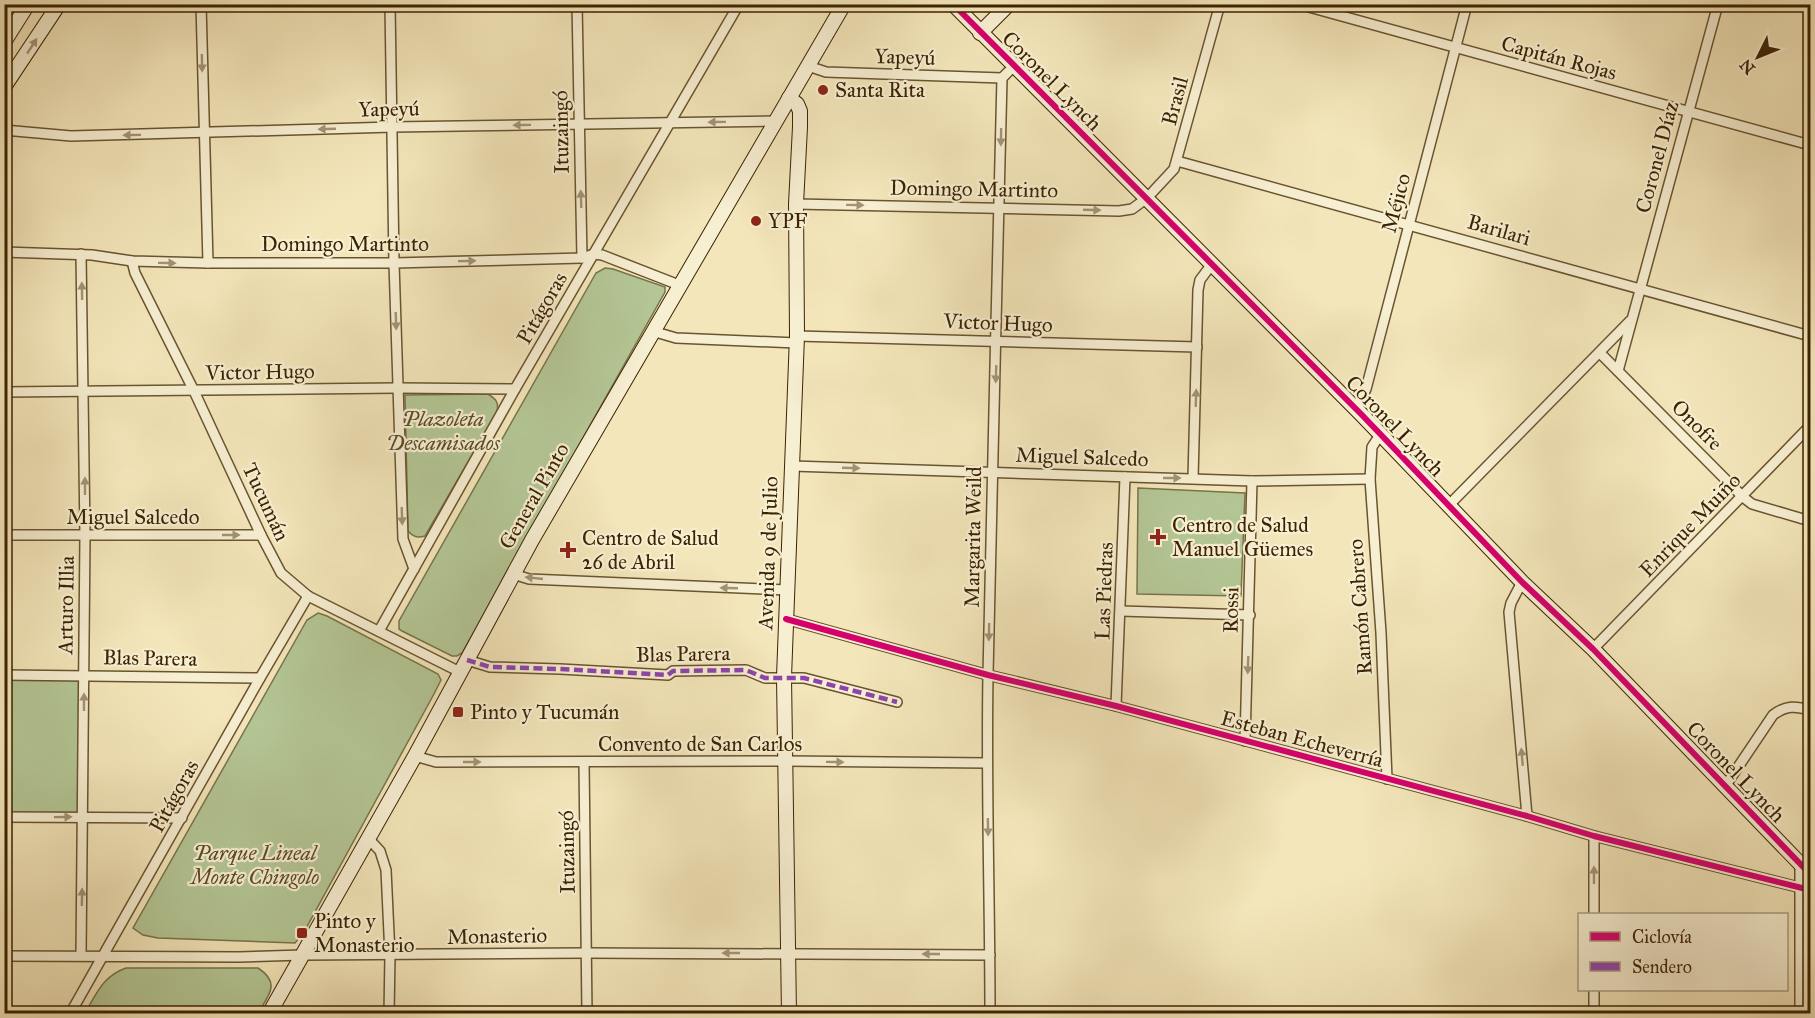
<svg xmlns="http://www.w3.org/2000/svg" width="1815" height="1018" viewBox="0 0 1815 1018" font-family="'IM FELL Great Primer',serif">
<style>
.green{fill:#b4c695;stroke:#78744c;stroke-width:1.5}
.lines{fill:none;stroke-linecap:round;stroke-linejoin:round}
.street-casing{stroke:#6a5430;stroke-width:12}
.secondary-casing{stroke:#3c2302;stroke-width:16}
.street{stroke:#f7efd2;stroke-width:9}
.secondary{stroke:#f7efd2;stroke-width:14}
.quiet{stroke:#8e44ad;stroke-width:4.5;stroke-dasharray:9 4.5;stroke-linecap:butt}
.cycleway-casing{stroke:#f7efd2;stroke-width:10}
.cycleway{stroke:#d6006c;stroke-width:6}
.oneway{fill:#a39374}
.poi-dot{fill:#8f2418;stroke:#f7efd2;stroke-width:2}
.labels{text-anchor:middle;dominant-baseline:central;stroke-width:4.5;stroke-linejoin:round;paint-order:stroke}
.street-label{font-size:21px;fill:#3c2302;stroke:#f7efd2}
.poi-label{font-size:21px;fill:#3c2302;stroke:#f7efd2;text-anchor:start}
.park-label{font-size:21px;font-style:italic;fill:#5a4c27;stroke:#f7efd2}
</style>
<rect width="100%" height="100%" fill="#f3e6ba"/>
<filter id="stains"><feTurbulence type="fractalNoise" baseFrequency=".00333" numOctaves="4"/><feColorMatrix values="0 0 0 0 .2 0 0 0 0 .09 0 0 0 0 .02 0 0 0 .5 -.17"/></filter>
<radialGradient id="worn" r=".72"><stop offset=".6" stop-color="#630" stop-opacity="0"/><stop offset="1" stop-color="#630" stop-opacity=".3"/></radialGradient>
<g class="green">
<path d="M 605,268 L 613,269 L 665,287 L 665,292 L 462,653 L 457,656 L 452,656 L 402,631 L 399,629 L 399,621 L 596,273 Z"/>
<path d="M 488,394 C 496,399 499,402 497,412 L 425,536 C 417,538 413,537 408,531 L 405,395 Z"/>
<path d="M 1138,488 L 1245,493 L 1241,596 L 1137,594 Z"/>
<path d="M 318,613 L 327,616 L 438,674 L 441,680 L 434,694 L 304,932 L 295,943 L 158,938 L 143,935 L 133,928 L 307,620 Z"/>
<path d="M 4,675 L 84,675 L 83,817 L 5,817 Z"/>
<path d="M 126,968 L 258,968 C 281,983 269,995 258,1013 L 85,1013 C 97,993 103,976 126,968 Z"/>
</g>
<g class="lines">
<defs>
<g id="street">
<path d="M 201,4 L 208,263"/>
<path d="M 390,4 L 394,263 L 403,539 L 414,569"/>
<path d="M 577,4 L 582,258"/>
<path d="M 1298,4 L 1810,145"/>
<path d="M 808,66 L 826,72 L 1002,78"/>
<path d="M 4,130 L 71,136 L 393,127 L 776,121"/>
<path d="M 1177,161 L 1810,336"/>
<path d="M 796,204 L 1119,211 L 1132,209 L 1147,198 L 1174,169 L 1220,4"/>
<path d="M 4,252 L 92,255 L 132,261 L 208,263 L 394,263 L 582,258 L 594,254 L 602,255 L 679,285"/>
<path d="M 81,254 L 85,535 L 81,955"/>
<path d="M 132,261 L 135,273 L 194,391 L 261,535 L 281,573 L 308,596 L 460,672"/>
<path d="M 652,331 L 676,338 L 797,343"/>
<path d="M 797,336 L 1197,347"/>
<path d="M 1600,353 L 1743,497 L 1752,504 L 1810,521"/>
<path d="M 1618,371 L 1718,4"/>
<path d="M 4,392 L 398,388 L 515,389"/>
<path d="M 1356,409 L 1366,389 L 1467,4"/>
<path d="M 1380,435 L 1372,447 L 1370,479 L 1381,633 L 1387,779"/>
<path d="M 792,466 L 1252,481 L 1370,479"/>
<path d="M 1193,478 L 1198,290 L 1200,280 L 1212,264"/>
<path d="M 1448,506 L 1630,321"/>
<path d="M 4,535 L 261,535"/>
<path d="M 513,574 L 529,579 L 788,590"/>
<path d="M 1522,582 L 1511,603 L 1509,612 L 1527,816"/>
<path d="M 1121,611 L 1250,615"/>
<path d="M 786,619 L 988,675 L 1116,706 L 1527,816 L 1594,836 L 1810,890"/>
<path d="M 379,631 L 515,389 L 739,4"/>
<path d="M 1593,649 L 1810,426"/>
<path d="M 467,660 L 490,667 L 560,669 L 668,675 L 673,671 L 746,670 L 765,678 L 804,678 L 897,702"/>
<path d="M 4,675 L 260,678"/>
<path d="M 1116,706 L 1125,477"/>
<path d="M 1245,741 L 1252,481"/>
<path d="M 415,756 L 436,762 L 785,761 L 987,763"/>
<path d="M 584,762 L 587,1014"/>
<path d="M 1726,785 L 1773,715 C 1786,705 1796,706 1810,710"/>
<path d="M 4,817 L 182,818"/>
<path d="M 1594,836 L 1594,914"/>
<path d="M 368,838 L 380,851 L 386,870 L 390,955 L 389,1014"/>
<path d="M 1800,863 L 1800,1014"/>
<path d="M 4,956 L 239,957 L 303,955 L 586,953 L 990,955"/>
<path d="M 1594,990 L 1594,1014"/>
<path d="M 70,1014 L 260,678 L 308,596"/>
<path d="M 990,1014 C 990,901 986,788 988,675 C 991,476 998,277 1002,78 L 1014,66"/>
</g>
<g id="secondary">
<path d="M 953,4 L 1362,415 L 1522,582 L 1593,649 L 1810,874"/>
<path d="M 980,33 L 1009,4"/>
<path d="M 4,42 L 28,4"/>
<path d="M 4,87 L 59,4"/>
<path d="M 269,1014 L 415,756 L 532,540 L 844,4"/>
<path d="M 789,1014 L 784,677 L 797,336 L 796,204 L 800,127 L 800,111 L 797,104 L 789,98"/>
</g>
</defs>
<use href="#street" class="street-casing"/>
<use href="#secondary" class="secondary-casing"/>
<use href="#street" class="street"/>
<use href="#secondary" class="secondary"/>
<path class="quiet" d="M 467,660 L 490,667 L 560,669 L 668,675 L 673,671 L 746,670 L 765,678 L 804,678 L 897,702"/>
<defs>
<g id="cycleway">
<path d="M 953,4 L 1362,415 L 1522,582 L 1593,649 L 1810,874"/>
<path d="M 786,619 L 988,675 L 1116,706 L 1527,816 L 1594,836 L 1810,890"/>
</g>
</defs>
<use href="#cycleway" class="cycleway-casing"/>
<use href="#cycleway" class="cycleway"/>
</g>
<defs><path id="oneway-solid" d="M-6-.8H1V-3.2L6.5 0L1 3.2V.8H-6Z" transform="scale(1.5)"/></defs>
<g class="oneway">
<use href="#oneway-solid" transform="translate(32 46) rotate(-57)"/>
<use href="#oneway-solid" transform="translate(202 63) rotate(89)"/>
<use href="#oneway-solid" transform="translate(717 122) rotate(179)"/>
<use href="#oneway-solid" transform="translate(522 125) rotate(179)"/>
<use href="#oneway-solid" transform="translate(327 129) rotate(178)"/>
<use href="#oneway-solid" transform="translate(132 135) rotate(179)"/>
<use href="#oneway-solid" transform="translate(1001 137) rotate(91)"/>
<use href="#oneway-solid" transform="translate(581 199) rotate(-92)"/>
<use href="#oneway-solid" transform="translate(855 205) rotate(1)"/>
<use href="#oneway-solid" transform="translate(1092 210) rotate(2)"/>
<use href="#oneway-solid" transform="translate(467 261) rotate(-1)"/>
<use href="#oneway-solid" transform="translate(167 263) rotate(1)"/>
<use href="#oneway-solid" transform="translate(82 291) rotate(-91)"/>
<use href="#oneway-solid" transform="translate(396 321) rotate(88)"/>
<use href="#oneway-solid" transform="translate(996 374) rotate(92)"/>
<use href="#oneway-solid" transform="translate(1196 398) rotate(-88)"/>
<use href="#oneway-solid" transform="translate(851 468) rotate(2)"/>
<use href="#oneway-solid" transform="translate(1172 478)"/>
<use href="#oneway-solid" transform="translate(85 486) rotate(-90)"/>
<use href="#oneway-solid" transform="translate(402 516) rotate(88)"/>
<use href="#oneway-solid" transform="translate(231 535)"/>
<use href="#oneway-solid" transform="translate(534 578) rotate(-174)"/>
<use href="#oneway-solid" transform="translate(729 588) rotate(-178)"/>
<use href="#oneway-solid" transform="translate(989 632) rotate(91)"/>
<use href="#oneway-solid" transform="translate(1248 665) rotate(92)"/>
<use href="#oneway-solid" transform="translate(84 702) rotate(-90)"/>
<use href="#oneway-solid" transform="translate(1522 757) rotate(-95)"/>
<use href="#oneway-solid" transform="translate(472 762)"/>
<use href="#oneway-solid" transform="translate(835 762) rotate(1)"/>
<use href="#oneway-solid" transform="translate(63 817) rotate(-1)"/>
<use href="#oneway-solid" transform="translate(988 827) rotate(89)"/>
<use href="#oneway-solid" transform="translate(1594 875) rotate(-90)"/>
<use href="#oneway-solid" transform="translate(82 897) rotate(-89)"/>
<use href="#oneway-solid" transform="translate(731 953) rotate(-180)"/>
<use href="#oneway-solid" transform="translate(931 954) rotate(-180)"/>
</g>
<g class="poi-dot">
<circle cx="823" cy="90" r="6"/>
<circle cx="756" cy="221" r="6"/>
<path d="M1155 528h6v6h6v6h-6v6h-6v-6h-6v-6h6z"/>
<path d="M565 541h6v6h6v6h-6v6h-6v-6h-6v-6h6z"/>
<rect x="452" y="706" width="12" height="12" rx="3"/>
<rect x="296" y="927" width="12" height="12" rx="3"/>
</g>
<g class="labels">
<g class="street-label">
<text transform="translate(905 57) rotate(2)">Yapeyú</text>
<text transform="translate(1559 58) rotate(15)">Capitán Rojas</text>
<text transform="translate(1052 81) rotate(45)">Coronel Lynch</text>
<text transform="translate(1175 101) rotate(-75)">Brasil</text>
<text transform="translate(389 109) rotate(-1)">Yapeyú</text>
<text transform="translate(561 132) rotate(-91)">Ituzaingó</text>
<text transform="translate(1657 157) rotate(-75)">Coronel Díaz</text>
<text transform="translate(974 189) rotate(1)">Domingo Martinto</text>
<text transform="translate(1396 203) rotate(-75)">Méjico</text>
<text transform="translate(1499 230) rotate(16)">Barilari</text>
<text x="345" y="244">Domingo Martinto</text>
<text transform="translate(542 308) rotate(-60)">Pitágoras</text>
<text transform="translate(998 323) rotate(2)">Victor Hugo</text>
<text transform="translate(260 372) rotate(-1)">Victor Hugo</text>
<text transform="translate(1697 425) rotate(45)">Onofre</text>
<text transform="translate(1395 426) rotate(46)">Coronel Lynch</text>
<text transform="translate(1082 457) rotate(2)">Miguel Salcedo</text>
<text transform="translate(534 496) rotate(-60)">General Pinto</text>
<text transform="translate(266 502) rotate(65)">Tucumán</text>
<text x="133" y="517">Miguel Salcedo</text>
<text transform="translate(1690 525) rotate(-46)">Enrique Muiño</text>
<text transform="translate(973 537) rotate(-89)">Margarita Weild</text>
<text transform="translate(768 553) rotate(-88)">Avenida 9 de Julio</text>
<text transform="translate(1104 591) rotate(-88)">Las Piedras</text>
<text transform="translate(66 605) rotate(-89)">Arturo Illia</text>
<text transform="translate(1360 607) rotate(-94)">Ramón Cabrero</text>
<text transform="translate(1231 610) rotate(-89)">Rossi</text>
<text transform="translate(683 654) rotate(-1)">Blas Parera</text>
<text transform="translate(150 658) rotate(1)">Blas Parera</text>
<text transform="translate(1302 739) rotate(15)">Esteban Echeverría</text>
<text x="700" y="744">Convento de San Carlos</text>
<text transform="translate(1736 772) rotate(46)">Coronel Lynch</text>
<text transform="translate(174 796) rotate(-61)">Pitágoras</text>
<text transform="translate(567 852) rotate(-91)">Ituzaingó</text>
<text transform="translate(497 936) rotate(-1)">Monasterio</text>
</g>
<g class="poi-label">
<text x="835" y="90">Santa Rita</text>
<text x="768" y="221">YPF</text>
<text x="1172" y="525">Centro de Salud<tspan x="1172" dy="24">Manuel Güemes</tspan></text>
<text x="582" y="538">Centro de Salud<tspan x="582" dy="24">26 de Abril</tspan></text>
<text x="470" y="712">Pinto y Tucumán</text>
<text x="314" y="921">Pinto y<tspan x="314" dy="24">Monasterio</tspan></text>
</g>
<g class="park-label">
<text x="443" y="419">Plazoleta<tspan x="443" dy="24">Descamisados</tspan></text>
<text x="255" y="853">Parque Lineal<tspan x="255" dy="24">Monte Chingolo</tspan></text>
</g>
</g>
<rect width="1815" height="1018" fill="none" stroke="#f3e6ba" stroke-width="24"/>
<rect x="6" y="6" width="1803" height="1006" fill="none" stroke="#3c2302" stroke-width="3"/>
<rect x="12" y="12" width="1791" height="994" fill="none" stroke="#3c2302" stroke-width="1.5"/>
<rect x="1578" y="913" width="210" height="78" fill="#f7efd2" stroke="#ac9d7f" stroke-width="1.5"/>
<rect x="1590" y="932" width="30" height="9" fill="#d6006c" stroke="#ac9d7f" stroke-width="1.5"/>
<text x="1632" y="943" font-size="18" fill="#3c2302">Ciclovía</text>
<rect x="1590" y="962" width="30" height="9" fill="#8e44ad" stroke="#ac9d7f" stroke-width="1.5"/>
<text x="1632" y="973" font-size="18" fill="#3c2302">Sendero</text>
<g transform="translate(1758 57) rotate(227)" stroke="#f7efd2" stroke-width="4.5" paint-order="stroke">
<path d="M0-4.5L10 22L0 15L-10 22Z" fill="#3c2302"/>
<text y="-9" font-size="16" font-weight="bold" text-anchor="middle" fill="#3c2302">N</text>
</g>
<rect width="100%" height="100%" filter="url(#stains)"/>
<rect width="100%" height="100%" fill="url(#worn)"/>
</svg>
